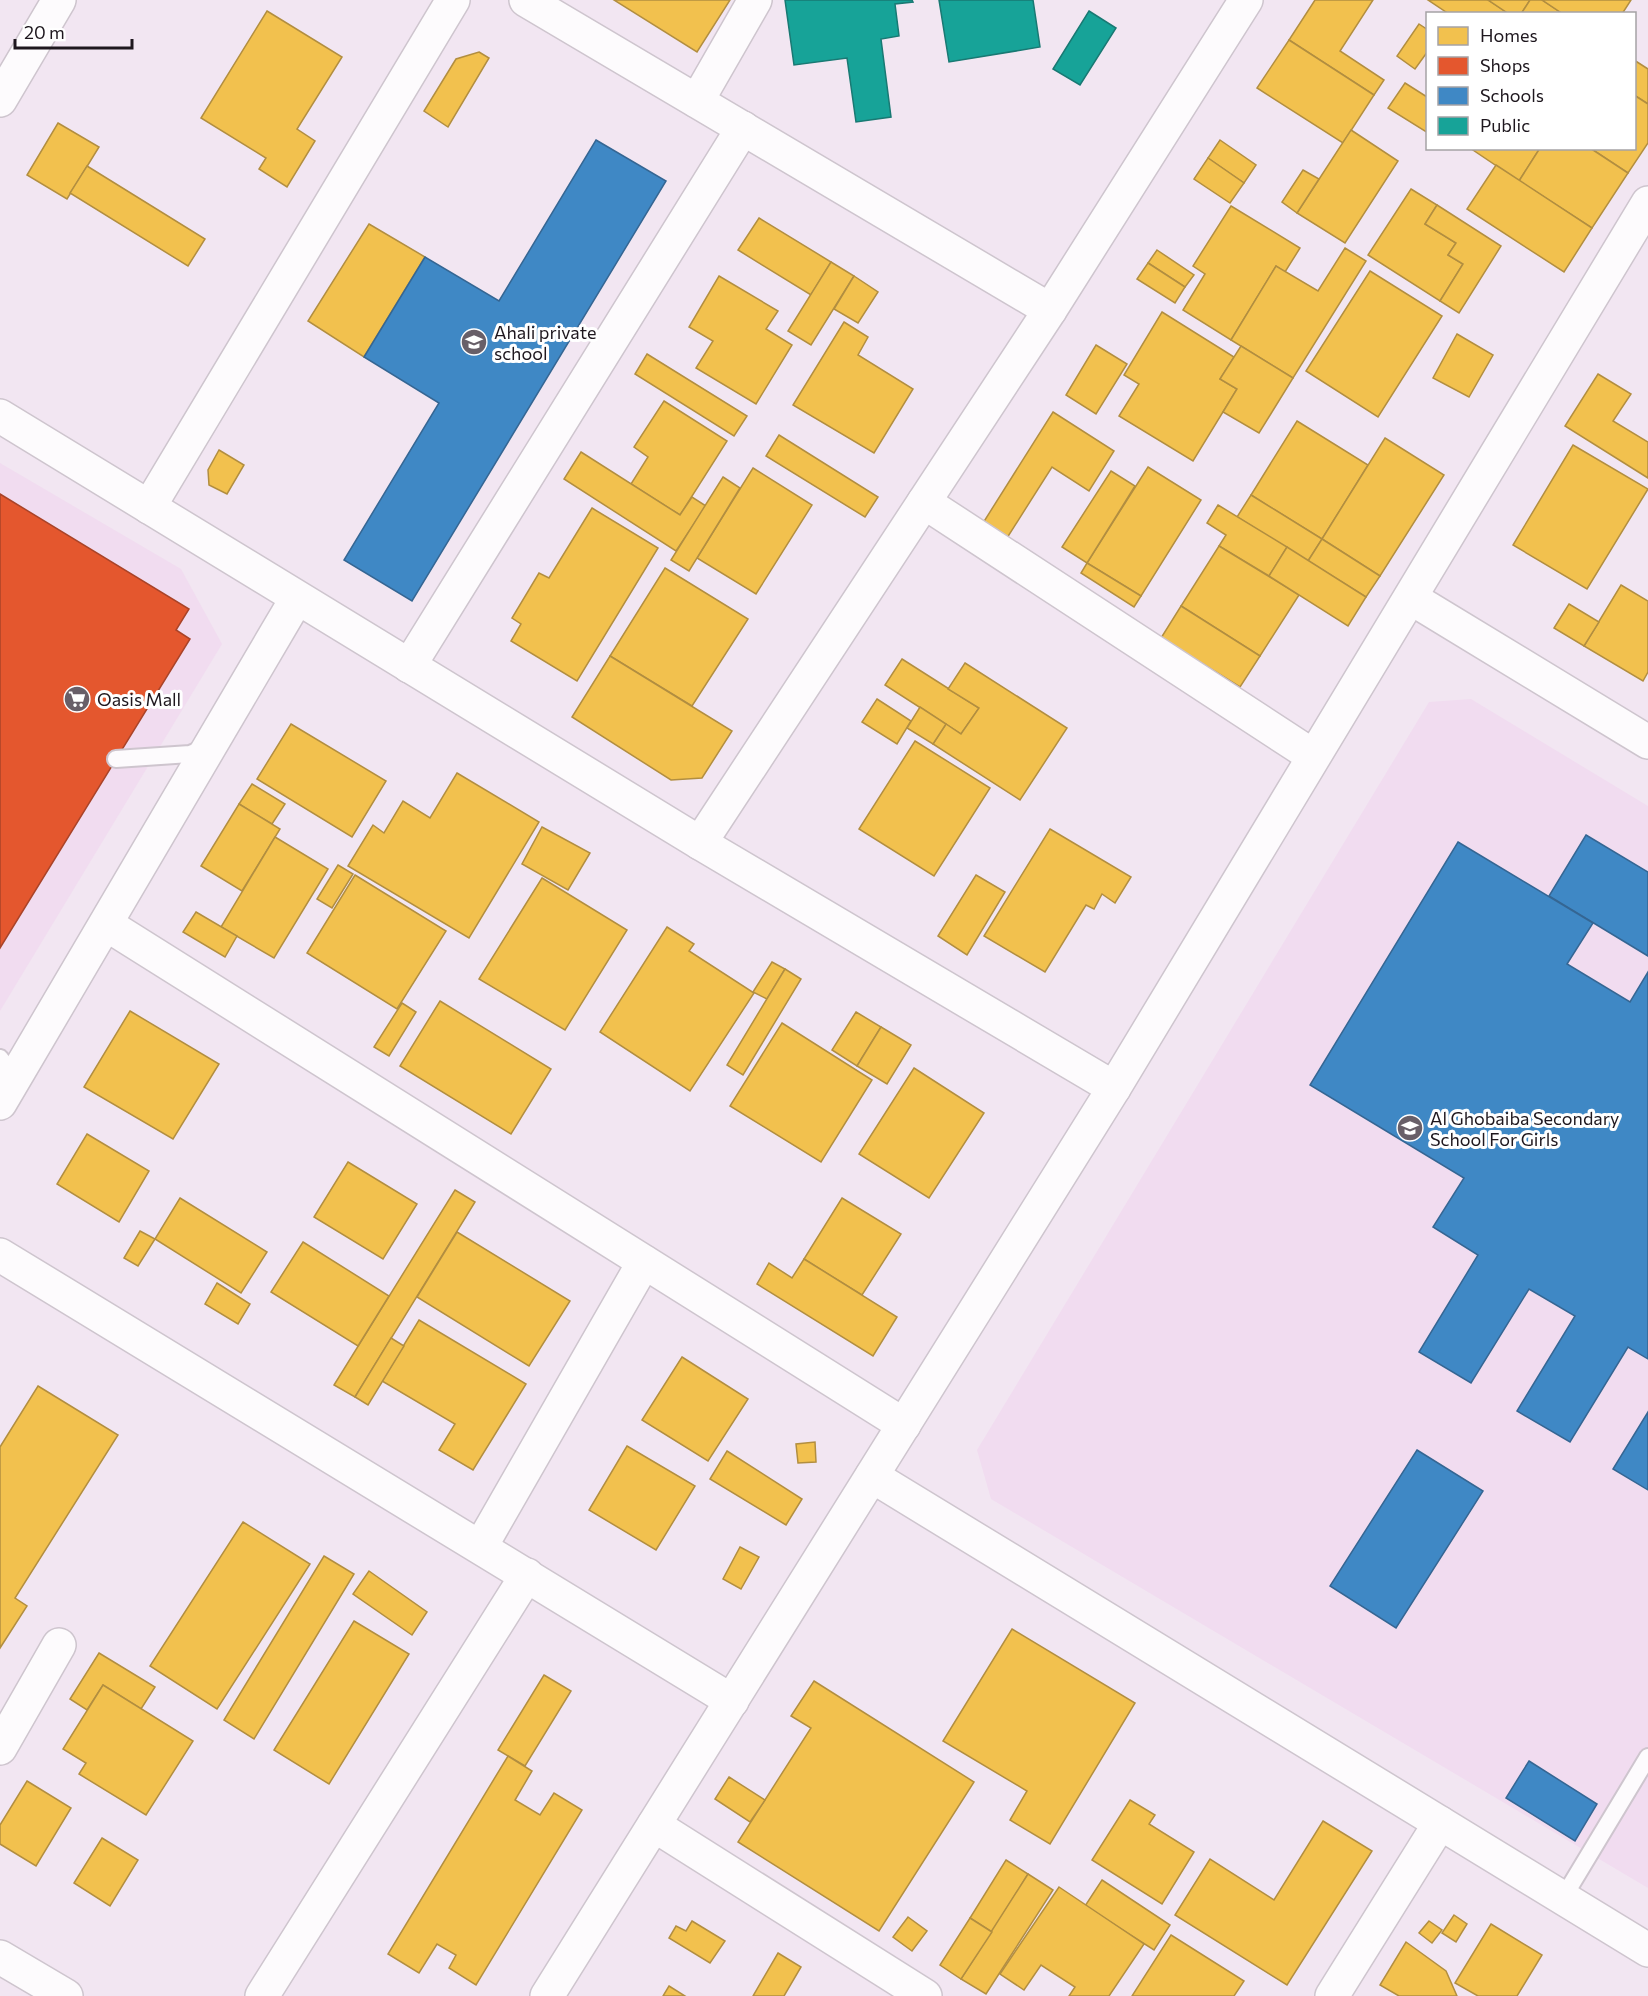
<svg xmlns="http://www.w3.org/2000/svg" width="1648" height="1996" viewBox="0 0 1648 1996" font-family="Commissioner,sans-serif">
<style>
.built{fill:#f1dcf0}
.homes{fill:#f2c14e;stroke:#b28e40;stroke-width:1.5}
.shops{fill:#e4572e;stroke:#a94429;stroke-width:1.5}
.schools{fill:#3f88c5;stroke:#356693;stroke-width:1.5}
.public{fill:#17a398;stroke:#197973;stroke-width:1.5}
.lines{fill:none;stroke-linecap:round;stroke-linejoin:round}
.lane-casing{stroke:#cec5ce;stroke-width:20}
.street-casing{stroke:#cec5ce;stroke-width:36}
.lane{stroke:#fdfbfd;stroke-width:16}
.street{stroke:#fdfbfd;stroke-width:33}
.labels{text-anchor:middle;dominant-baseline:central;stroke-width:6;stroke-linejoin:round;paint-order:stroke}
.poi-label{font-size:18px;fill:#1e171e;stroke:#fff;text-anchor:start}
</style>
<rect width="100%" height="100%" fill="#f2e6f2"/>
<g class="built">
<path d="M 0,463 L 181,569 L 222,644 L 0,1011 Z"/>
<path d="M 1471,699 L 1648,806 L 1648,1888 L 991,1499 L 977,1450 L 1429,702 Z"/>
</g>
<g class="homes">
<path d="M 614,0 L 730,0 L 697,52 Z"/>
<path d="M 1315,0 L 1373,0 L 1340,51 L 1384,80 L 1374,95 L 1289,40 Z"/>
<path d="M 1428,0 L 1488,0 L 1509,14 L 1449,14 Z"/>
<path d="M 1488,0 L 1530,0 L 1521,14 L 1509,14 Z"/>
<path d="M 1530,0 L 1542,0 L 1563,14 L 1521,14 Z"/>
<path d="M 1542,0 L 1631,0 L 1622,14 L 1563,14 Z"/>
<path d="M 267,11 L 342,57 L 297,129 L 315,141 L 287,187 L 259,169 L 266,158 L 201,118 Z"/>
<path d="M 1419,24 L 1428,30 L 1428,51 L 1415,69 L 1397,56 Z"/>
<path d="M 1289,40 L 1374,95 L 1343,143 L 1257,88 Z"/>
<path d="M 479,52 L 489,58 L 448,127 L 424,111 L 456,59 Z"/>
<path d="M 1634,60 L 1648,69 L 1648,104 L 1634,95 Z"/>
<path d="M 1405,83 L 1427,97 L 1428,96 L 1428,133 L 1388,108 Z"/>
<path d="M 1634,95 L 1648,104 L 1648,143 L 1628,173 L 1590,148 L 1634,148 Z"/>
<path d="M 58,123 L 99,147 L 67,199 L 27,175 Z"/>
<path d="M 1351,130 L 1398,161 L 1345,243 L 1297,213 Z"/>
<path d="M 1220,140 L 1256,165 L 1244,183 L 1208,158 Z"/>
<path d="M 1470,148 L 1540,148 L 1519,181 Z"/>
<path d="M 1540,148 L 1590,148 L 1628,173 L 1592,228 L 1519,181 Z"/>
<path d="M 1208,158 L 1244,183 L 1230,203 L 1194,179 Z"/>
<path d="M 1496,165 L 1592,228 L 1564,272 L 1467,209 Z"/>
<path d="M 87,166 L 205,239 L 188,266 L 70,193 Z"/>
<path d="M 1303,170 L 1319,179 L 1297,213 L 1282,202 Z"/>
<path d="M 1411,189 L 1437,205 L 1425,224 L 1456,243 L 1448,255 L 1463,264 L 1440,301 L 1368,255 Z"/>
<path d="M 1437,205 L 1501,246 L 1459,313 L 1440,301 L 1463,264 L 1448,255 L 1456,243 L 1425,224 Z"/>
<path d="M 1231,206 L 1300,248 L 1285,272 L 1276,266 L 1231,340 L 1183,310 L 1205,274 L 1193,266 Z"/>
<path d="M 759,218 L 831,262 L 811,295 L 738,250 Z"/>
<path d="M 369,224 L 425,257 L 364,357 L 308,321 Z"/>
<path d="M 1345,248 L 1366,261 L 1293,378 L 1231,340 L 1276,266 L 1318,291 Z"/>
<path d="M 1157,250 L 1194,275 L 1185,287 L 1148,263 Z"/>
<path d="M 831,262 L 854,276 L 811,345 L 788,331 Z"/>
<path d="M 1148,263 L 1185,287 L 1175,303 L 1137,279 Z"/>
<path d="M 1370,271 L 1442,316 L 1378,417 L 1306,371 Z"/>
<path d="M 719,276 L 778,311 L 766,329 L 792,345 L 756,404 L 696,368 L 713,341 L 689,327 Z"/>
<path d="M 854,276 L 878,292 L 858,323 L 834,309 Z"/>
<path d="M 1162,312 L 1234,357 L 1220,379 L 1237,389 L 1193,461 L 1119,416 L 1139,384 L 1124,375 Z"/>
<path d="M 844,322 L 868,337 L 858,355 L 913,389 L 874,453 L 793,405 Z"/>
<path d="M 1457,334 L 1493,355 L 1469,397 L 1433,378 Z"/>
<path d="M 1096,345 L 1127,364 L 1096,414 L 1066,395 Z"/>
<path d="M 1241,346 L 1293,378 L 1259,433 L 1223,412 L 1237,389 L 1220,379 Z"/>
<path d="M 647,354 L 747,416 L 734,436 L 635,374 Z"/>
<path d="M 1598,374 L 1631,394 L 1613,421 L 1648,442 L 1648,478 L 1565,426 Z"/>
<path d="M 664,401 L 727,441 L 680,515 L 631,484 L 648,457 L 634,447 Z"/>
<path d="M 1053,412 L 1114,451 L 1089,491 L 1052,467 L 1007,538 L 983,523 Z"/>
<path d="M 1297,421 L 1368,465 L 1322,539 L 1251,495 Z"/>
<path d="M 779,435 L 878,497 L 865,517 L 766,456 Z"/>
<path d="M 1385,438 L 1444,475 L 1380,576 L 1322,539 Z"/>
<path d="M 1573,445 L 1648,489 L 1587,589 L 1513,545 Z"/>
<path d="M 219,450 L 244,465 L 227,494 L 209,485 L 208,470 Z"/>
<path d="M 581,452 L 680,515 L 692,497 L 706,506 L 676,551 L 564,479 Z"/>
<path d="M 1148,467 L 1201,500 L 1141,596 L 1087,563 Z"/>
<path d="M 753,468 L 812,505 L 756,594 L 697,558 Z"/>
<path d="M 1111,471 L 1135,486 L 1087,563 L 1062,547 Z"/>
<path d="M 723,477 L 740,488 L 689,571 L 671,560 Z"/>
<path d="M 1251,495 L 1322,539 L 1308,561 L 1237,517 Z"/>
<path d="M 1218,505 L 1287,547 L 1269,576 L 1219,546 L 1226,535 L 1207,523 Z"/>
<path d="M 592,508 L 658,548 L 577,681 L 511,641 L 521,624 L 512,618 L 539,573 L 549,578 Z"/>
<path d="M 1322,539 L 1380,576 L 1366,597 L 1308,561 Z"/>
<path d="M 1219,546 L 1299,595 L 1260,656 L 1181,606 Z"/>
<path d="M 1287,547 L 1366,597 L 1348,626 L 1269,576 Z"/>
<path d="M 1087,563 L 1141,596 L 1134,607 L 1081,573 Z"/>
<path d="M 665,568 L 748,619 L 692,706 L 610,656 Z"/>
<path d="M 1621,585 L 1648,601 L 1648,672 L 1643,681 L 1584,646 Z"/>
<path d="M 1569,604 L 1599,622 L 1584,646 L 1554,628 Z"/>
<path d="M 1181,606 L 1260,656 L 1240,687 L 1161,638 Z"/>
<path d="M 610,656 L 732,731 L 702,778 L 671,780 L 572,717 Z"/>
<path d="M 902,659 L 979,708 L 961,734 L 885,685 Z"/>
<path d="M 965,663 L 1067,728 L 1020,800 L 933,744 L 946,724 L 961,734 L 979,708 L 948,689 Z"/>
<path d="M 877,699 L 911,721 L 897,744 L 862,722 Z"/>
<path d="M 920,707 L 946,724 L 933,744 L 907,728 Z"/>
<path d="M 291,724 L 386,781 L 352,837 L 257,779 Z"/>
<path d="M 915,741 L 990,788 L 934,876 L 859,829 Z"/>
<path d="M 457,773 L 539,822 L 469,938 L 348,866 L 373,825 L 384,833 L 403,801 L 430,818 Z"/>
<path d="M 252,784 L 285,804 L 272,824 L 239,804 Z"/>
<path d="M 239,804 L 280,829 L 242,891 L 201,866 Z"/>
<path d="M 542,827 L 590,853 L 568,890 L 522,864 Z"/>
<path d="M 1050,829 L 1131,877 L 1115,903 L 1102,894 L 1094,909 L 1086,905 L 1045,972 L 984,936 Z"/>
<path d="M 275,837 L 328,869 L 274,958 L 221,927 Z"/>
<path d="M 338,865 L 353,874 L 332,908 L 317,899 Z"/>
<path d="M 355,875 L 446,931 L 397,1009 L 307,953 Z"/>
<path d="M 976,875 L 1005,892 L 967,955 L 938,936 Z"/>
<path d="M 542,878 L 627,930 L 565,1030 L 479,979 Z"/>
<path d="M 196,912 L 237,936 L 225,957 L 183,932 Z"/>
<path d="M 667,927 L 694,944 L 689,951 L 754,993 L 690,1091 L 600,1032 Z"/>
<path d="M 772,962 L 785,969 L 767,999 L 753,992 Z"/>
<path d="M 785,969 L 801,979 L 743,1075 L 727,1065 Z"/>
<path d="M 440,1001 L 551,1069 L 511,1134 L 400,1066 Z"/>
<path d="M 402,1003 L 416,1012 L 389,1056 L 374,1047 Z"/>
<path d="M 130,1011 L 219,1064 L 173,1139 L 84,1087 Z"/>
<path d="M 856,1012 L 881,1027 L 857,1066 L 832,1050 Z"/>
<path d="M 782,1023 L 872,1080 L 821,1162 L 730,1106 Z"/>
<path d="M 881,1027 L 911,1045 L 887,1084 L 857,1066 Z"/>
<path d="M 914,1068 L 984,1113 L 929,1198 L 859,1154 Z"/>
<path d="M 87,1134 L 149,1171 L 119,1222 L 57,1184 Z"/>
<path d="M 348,1162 L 417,1204 L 383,1259 L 314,1217 Z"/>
<path d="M 455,1190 L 475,1202 L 355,1397 L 334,1385 Z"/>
<path d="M 180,1198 L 267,1252 L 241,1293 L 155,1239 Z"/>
<path d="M 842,1198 L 901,1234 L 862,1295 L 804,1259 Z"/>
<path d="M 140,1231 L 155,1239 L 138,1266 L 124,1258 Z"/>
<path d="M 457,1232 L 570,1301 L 529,1366 L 417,1297 Z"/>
<path d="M 303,1242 L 389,1296 L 358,1346 L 271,1292 Z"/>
<path d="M 804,1259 L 897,1317 L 873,1356 L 757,1284 L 769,1263 L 792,1278 Z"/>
<path d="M 217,1283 L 250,1304 L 238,1324 L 205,1304 Z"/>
<path d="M 419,1320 L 526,1384 L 473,1470 L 439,1450 L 455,1424 L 382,1381 Z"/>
<path d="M 391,1338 L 404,1346 L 368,1405 L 355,1397 Z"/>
<path d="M 682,1357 L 748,1399 L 708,1461 L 642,1420 Z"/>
<path d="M 38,1386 L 118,1435 L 15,1598 L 27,1606 L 0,1648 L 0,1447 Z"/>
<path d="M 815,1442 L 816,1462 L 798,1463 L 796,1444 Z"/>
<path d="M 627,1446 L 695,1486 L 656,1550 L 589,1510 Z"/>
<path d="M 727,1451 L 802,1499 L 786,1525 L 710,1479 Z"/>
<path d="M 243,1522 L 310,1564 L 217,1709 L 150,1666 Z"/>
<path d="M 740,1547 L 759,1557 L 741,1589 L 723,1579 Z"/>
<path d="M 324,1556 L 354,1574 L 254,1739 L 224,1720 Z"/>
<path d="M 369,1571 L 427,1612 L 412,1635 L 353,1594 Z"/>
<path d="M 354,1621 L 409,1654 L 329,1784 L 274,1750 Z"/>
<path d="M 1012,1629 L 1135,1703 L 1050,1844 L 1010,1820 L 1027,1791 L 943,1741 Z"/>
<path d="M 99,1653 L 155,1687 L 141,1709 L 103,1685 L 87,1710 L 70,1699 Z"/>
<path d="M 544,1675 L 571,1691 L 525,1766 L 498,1750 Z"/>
<path d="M 814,1681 L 974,1782 L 879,1931 L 738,1842 L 811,1728 L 791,1716 Z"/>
<path d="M 103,1685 L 193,1741 L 146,1815 L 79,1774 L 86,1763 L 63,1749 Z"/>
<path d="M 508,1756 L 532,1771 L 515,1800 L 540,1815 L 554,1793 L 582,1810 L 476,1985 L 449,1968 L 456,1955 L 437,1944 L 419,1973 L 388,1954 Z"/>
<path d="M 729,1777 L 765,1800 L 750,1822 L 715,1799 Z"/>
<path d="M 27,1781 L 71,1808 L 36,1866 L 0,1844 L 0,1825 Z"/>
<path d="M 1130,1800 L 1155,1815 L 1149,1824 L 1194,1852 L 1162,1904 L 1092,1860 Z"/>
<path d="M 1323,1821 L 1372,1851 L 1287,1985 L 1175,1915 L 1210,1859 L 1274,1900 Z"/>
<path d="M 102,1838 L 138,1860 L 110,1906 L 74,1883 Z"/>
<path d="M 1006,1860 L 1028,1874 L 992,1932 L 970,1918 Z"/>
<path d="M 1028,1874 L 1053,1890 L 986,1994 L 961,1979 Z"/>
<path d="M 1102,1880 L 1170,1925 L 1154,1950 L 1085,1906 Z"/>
<path d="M 1059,1887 L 1144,1944 L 1109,1996 L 1069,1996 L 1075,1987 L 1041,1965 L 1024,1990 L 1000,1974 Z"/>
<path d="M 1454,1915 L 1467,1924 L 1456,1942 L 1442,1933 Z"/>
<path d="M 908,1917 L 927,1931 L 912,1951 L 893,1937 Z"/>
<path d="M 970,1918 L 992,1932 L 961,1979 L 940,1965 Z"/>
<path d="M 692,1921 L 725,1941 L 710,1963 L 669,1938 L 676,1926 L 686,1931 Z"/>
<path d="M 1429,1921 L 1442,1930 L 1432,1943 L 1419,1933 Z"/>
<path d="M 1491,1924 L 1542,1955 L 1517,1996 L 1478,1996 L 1455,1983 Z"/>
<path d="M 1171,1935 L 1244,1981 L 1234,1996 L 1132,1996 Z"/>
<path d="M 1406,1942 L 1446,1971 L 1457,1996 L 1399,1996 L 1380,1985 Z"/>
<path d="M 778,1953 L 801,1967 L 784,1996 L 753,1996 Z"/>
<path d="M 669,1986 L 685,1996 L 663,1996 Z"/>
</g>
<path class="shops" d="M 0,494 L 189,609 L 176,630 L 190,639 L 0,948 Z"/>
<g class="schools">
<path d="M 596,140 L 666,181 L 412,601 L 344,560 L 439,403 L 364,357 L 425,257 L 499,301 Z"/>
<path d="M 1586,835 L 1648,872 L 1648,956 L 1549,896 Z"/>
<path d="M 1458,842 L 1593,923 L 1567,964 L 1630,1002 L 1648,972 L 1648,1359 L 1628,1347 L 1570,1442 L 1517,1411 L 1575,1316 L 1529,1289 L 1471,1383 L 1419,1352 L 1478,1255 L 1433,1227 L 1464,1178 L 1310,1085 Z"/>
<path d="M 1648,1412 L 1648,1490 L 1613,1469 Z"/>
<path d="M 1417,1450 L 1483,1491 L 1396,1628 L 1330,1586 Z"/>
<path d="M 1529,1761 L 1597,1804 L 1575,1841 L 1506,1798 Z"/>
</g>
<g class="public">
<path d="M 785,0 L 912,0 L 913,2 L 895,4 L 899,36 L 881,39 L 891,117 L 856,122 L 847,58 L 794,65 Z"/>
<path d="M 939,0 L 1033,0 L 1040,47 L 949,62 Z"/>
<path d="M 1089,11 L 1116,28 L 1080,85 L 1053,69 Z"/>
</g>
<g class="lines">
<defs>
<g id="lane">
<path d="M 116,759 L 190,754 L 204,748"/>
<path d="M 0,1058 L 15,1078"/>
<path d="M 1563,1898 L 1648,1757"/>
</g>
<g id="street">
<path d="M 526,0 L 1050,310"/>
<path d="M 0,100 L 59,0"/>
<path d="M 697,101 L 755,0"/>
<path d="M 0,416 L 700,843 L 1114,1088"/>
<path d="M 924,502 L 1313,756"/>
<path d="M 149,507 L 453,0"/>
<path d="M 1411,598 L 1648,742"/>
<path d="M 409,666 L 743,128"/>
<path d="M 700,843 L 1050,310 L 1246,0"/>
<path d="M 106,924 L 904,1425"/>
<path d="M 0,1103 L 297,598"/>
<path d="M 0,1255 L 732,1701"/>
<path d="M 872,1476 L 1648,1950"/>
<path d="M 481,1546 L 644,1262"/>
<path d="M 0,1748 L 59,1645"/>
<path d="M 654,1825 L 925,1996"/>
<path d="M 0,1957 L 66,1996"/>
<path d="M 262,1996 L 527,1575"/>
<path d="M 547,1996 L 1114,1088 L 1648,203"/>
<path d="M 1332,1996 L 1440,1823"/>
</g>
</defs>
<use href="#lane" class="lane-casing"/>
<use href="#street" class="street-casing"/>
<use href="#lane" class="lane"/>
<use href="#street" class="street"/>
</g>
<defs>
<symbol id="school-disc" viewBox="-11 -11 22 22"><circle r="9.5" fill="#685f68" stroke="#fff"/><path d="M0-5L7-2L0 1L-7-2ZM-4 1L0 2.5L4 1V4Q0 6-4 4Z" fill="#fff"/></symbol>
<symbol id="supermarket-disc" viewBox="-11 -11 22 22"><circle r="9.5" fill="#685f68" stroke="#fff"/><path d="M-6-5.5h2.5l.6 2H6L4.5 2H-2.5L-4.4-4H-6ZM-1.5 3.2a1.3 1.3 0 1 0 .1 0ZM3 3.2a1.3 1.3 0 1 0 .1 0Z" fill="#fff"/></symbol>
</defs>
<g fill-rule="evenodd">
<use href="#school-disc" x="459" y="327" width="30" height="30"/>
<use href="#supermarket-disc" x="62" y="684" width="30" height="30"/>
<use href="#school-disc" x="1395" y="1113" width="30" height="30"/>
</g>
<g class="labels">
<g class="poi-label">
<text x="494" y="332">Ahali private<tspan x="494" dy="21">school</tspan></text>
<text x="97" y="699">Oasis Mall</text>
<text x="1430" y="1118">Al Ghobaiba Secondary<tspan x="1430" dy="21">School For Girls</tspan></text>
</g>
</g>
<rect x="1426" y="12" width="210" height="138" fill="#ffffff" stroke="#a5a2a5" stroke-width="1.5"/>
<rect x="1438" y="27" width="30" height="18" fill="#f2c14e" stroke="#a5a2a5" stroke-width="1.5"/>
<text x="1480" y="42" font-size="18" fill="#1e171e">Homes</text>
<rect x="1438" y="57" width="30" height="18" fill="#e4572e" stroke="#a5a2a5" stroke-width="1.5"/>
<text x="1480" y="72" font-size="18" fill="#1e171e">Shops</text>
<rect x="1438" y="87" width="30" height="18" fill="#3f88c5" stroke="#a5a2a5" stroke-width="1.5"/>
<text x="1480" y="102" font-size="18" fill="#1e171e">Schools</text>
<rect x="1438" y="117" width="30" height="18" fill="#17a398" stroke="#a5a2a5" stroke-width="1.5"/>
<text x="1480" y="132" font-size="18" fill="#1e171e">Public</text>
<path d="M15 39v9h117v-9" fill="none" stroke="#1e171e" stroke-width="3"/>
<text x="24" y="39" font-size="18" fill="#1e171e" stroke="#ffffff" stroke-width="4.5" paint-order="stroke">20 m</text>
</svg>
